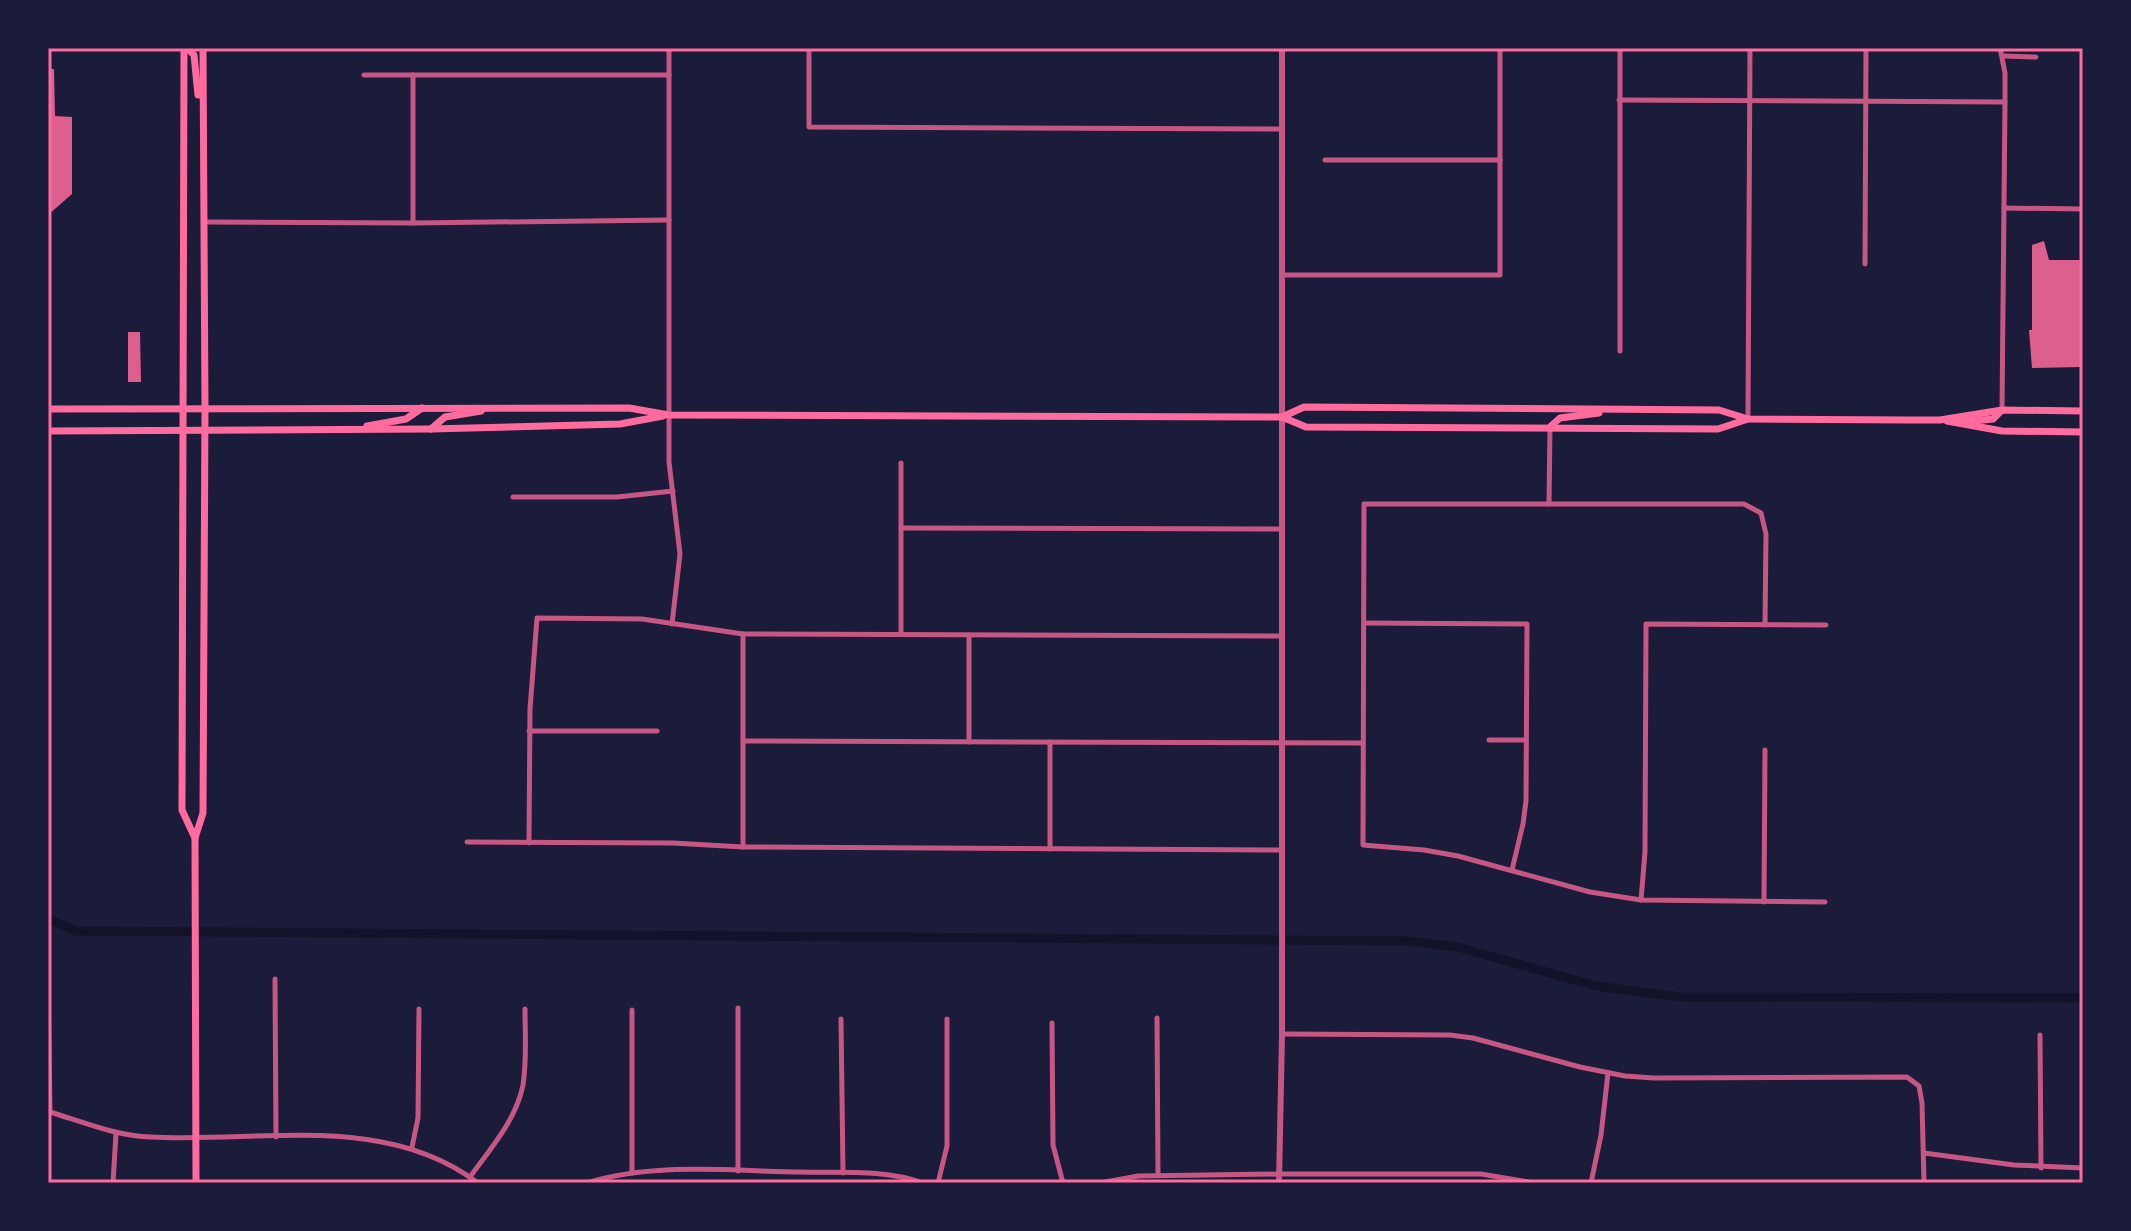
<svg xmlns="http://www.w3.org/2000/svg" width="2131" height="1231" viewBox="0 0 2131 1231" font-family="Signika,sans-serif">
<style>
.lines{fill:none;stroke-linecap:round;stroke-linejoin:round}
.canal{stroke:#12122b;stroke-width:9}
.building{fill:#dd5f8e}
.minor{stroke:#c65784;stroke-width:5}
.tertiary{stroke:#c65784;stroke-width:6}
.secondary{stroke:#ff6b9d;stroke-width:7}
.neatline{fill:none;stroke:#ff6b9d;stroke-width:3}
</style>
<rect width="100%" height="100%" fill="#1b1b3a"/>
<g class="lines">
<path class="canal" d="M 48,919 L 76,931 L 1409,941 L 1458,947 L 1596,986 L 1680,997 L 2083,998"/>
</g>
<g class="building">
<path d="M 48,69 L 54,69 L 55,116 L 72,117 L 72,194 L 48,215 Z"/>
<path d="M 2044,241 L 2049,260 L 2083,260 L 2083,367 L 2032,368 L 2029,330 L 2032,330 L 2032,245 Z"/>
<path d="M 128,332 L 140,332 L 141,382 L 128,382 Z"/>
</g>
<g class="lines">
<g class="minor">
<path d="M 669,48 L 669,462 L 680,554 L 672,624"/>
<path d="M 809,48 L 809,127 L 1282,129"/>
<path d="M 1620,48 L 1620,351"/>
<path d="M 2000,48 L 2005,73 L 2005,102 L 2002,410"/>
<path d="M 2003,56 L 2036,57"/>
<path d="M 364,75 L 669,75"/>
<path d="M 1619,100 L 2005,102"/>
<path d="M 1325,160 L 1500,160"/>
<path d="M 2004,208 L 2083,209"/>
<path d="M 204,222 L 413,223 L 669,220"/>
<path d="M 413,223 L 413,75"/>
<path d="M 1865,264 L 1866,48"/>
<path d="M 1282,275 L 1500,275 L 1500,48"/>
<path d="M 1748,418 L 1750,48"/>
<path d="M 513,497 L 617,497 L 673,491"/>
<path d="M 1549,504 L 1550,427"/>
<path d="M 901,528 L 1282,529"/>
<path d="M 1364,623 L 1527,624 L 1526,801 L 1523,824 L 1512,870"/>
<path d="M 1765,625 L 1766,534 L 1761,513 L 1744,504 L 1364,504 L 1363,845 L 1424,850 L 1458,856 L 1590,892 L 1641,900 L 1825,902"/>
<path d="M 743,634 L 743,847"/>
<path d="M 901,634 L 901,463"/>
<path d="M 529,731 L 657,731"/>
<path d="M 1489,740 L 1526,740"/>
<path d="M 743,741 L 1363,743"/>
<path d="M 969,742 L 969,635"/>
<path d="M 467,842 L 673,843 L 743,847 L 1282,850"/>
<path d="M 529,843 L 530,709 L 537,618 L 642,619 L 743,634 L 1282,636"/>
<path d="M 1050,849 L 1050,742"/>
<path d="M 1641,900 L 1645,852 L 1646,624 L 1826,625"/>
<path d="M 1764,902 L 1765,750"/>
<path d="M 275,979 L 276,1137"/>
<path d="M 48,981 L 50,1112 C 83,1122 116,1136 151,1137 C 260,1143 385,1112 478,1183"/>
<path d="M 738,1008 L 738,1171"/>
<path d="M 1157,1018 L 1158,1175"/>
<path d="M 841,1019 L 843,1173"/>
<path d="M 1052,1023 L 1053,1145 L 1063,1183"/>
<path d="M 1282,1034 L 1450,1035 L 1473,1038 L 1580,1067 L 1625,1076 L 1654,1078 L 1907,1077 L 1919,1086 L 1922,1103 L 1924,1183"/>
<path d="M 2040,1035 L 2041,1168"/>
<path d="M 412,1147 L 418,1118 L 419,1009"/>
<path d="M 1924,1153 L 2014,1165 L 2083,1168"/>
<path d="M 632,1173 L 632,1010"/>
<path d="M 470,1177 C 491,1148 516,1120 523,1085 C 527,1060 525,1034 525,1009"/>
<path d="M 113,1183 L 116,1133"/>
<path d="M 587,1183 C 654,1162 731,1171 801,1172 C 841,1173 885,1169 923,1183"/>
<path d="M 938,1183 L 947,1146 L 947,1019"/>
<path d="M 1100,1183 L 1138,1176 L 1279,1174 L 1481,1174 L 1535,1183"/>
<path d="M 1591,1183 L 1601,1135 L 1608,1073"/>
</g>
<path class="tertiary" d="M 1279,1183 L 1282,1034 L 1282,48"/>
<g class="secondary">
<path d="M 184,48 L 182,810 L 195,838"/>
<path d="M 187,48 L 194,55 L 198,95"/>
<path d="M 48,409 L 629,408 L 669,415 L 1282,417 L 1306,427 L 1718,429 L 1748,419"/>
<path d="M 1282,417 L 1304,407 L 1719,410 L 1748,419 L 1909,420 L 1940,420 L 2002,410 L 2083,411"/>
<path d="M 1947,421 L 2002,431 L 2083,432"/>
<path d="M 1964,422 L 1993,419 L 2000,412"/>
<path d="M 367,426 L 406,419 L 422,408"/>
<path d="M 1551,426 L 1560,418 L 1599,413"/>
<path d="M 431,429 L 445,417 L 481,411"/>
<path d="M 48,431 L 431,429 L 620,424 L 663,416"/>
<path d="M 196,1183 L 195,838 L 203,813 L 205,409 L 203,48"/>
</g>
</g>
<rect width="2131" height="1231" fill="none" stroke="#1b1b3a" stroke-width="100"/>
<rect x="50" y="50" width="2031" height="1131" class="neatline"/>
</svg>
